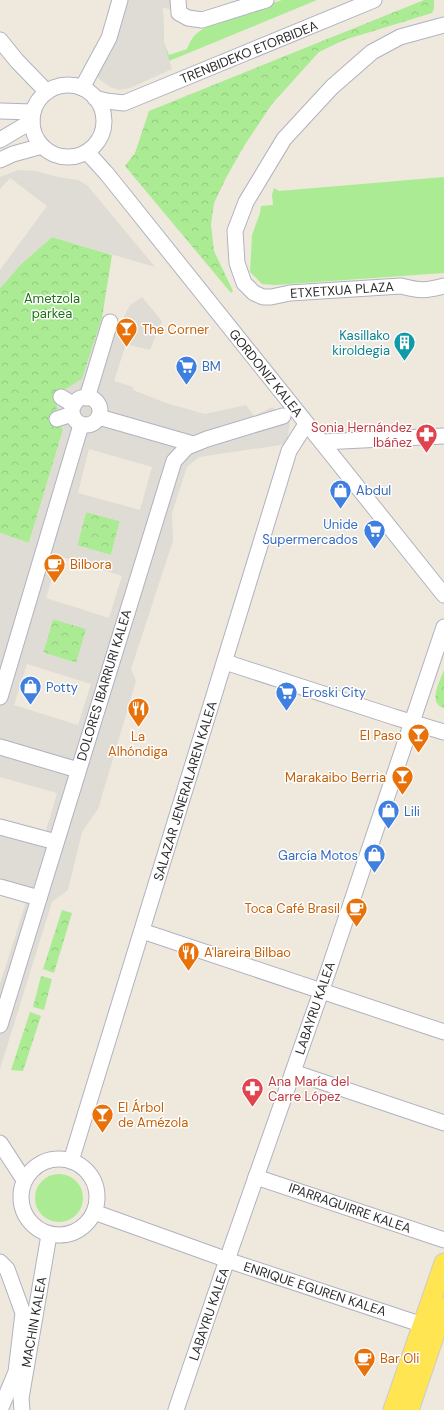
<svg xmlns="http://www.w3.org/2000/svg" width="444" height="1410" viewBox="0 0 444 1410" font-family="'DM Sans',sans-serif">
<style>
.grass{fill:#abeb94}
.forest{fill:url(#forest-crowns)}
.plaza{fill:#dfdbd5;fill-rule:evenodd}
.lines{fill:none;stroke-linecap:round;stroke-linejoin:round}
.minor-casing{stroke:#b1b2c1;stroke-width:17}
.major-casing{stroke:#ccc;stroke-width:21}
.minor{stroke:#fff;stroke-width:15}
.major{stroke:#ffe552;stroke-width:19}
.labels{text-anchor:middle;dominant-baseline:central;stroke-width:3;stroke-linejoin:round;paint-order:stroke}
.street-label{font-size:13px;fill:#2c2c2c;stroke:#fff}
.park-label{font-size:13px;fill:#1f7213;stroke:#fff}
.food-label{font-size:13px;fill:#c56008;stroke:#fff;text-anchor:start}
.culture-label{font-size:13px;fill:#0d838f;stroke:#fff;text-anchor:end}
.shop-label{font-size:13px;fill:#366cbe;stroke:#fff;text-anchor:start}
.health-label{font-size:13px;fill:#be3a42;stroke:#fff;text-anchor:end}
</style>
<defs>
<pattern id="forest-crowns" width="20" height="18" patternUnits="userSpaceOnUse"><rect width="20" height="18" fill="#abeb94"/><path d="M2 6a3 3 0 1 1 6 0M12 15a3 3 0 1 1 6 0" fill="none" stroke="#93ca80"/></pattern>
</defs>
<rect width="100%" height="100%" fill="#efe9dd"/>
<g class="grass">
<path d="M 282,0 L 317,0 L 152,68 L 163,8 L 164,43 L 169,55 L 187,49 C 189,44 191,39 195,35 C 213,18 257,8 282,0 Z"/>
<path d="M 444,177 L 444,273 L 275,285 L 262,284 L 250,272 L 252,235 L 260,213 L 261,206 L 273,205 L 272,195 L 274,188 L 279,191 Z"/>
<circle cx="59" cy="1198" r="24"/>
</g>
<g class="forest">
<path d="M 424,0 L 434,0 L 434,9 L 432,13 L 344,40 L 319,52 L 272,104 L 244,146 L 226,178 L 214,203 L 211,225 L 214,251 L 233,291 L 231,293 L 125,166 L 135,153 L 149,111 Z"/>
<path d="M 52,237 L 112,255 L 102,318 L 82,379 L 61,392 L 56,414 L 63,430 L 29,543 L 0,533 L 0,288 L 21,264 Z"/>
<path d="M 86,512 L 120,521 L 111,555 L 77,546 Z"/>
<path d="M 53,619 L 87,629 L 77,663 L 43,653 Z"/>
<path d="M 444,670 L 444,708 C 427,703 440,681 444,670 Z"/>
<path d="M 62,910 L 72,913 L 54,973 L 43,969 Z"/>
<path d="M 41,976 L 52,979 L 44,1010 L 33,1007 Z"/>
<path d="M 30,1012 L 41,1016 L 23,1071 L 11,1070 Z"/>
</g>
<g class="plaza">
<path d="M 127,0 L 174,0 L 171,9 L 163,8 L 163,14 L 164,43 L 172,69 L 130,88 L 119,90 L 110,87 L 99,79 L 96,73 L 105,54 L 111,54 Z"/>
<path d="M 18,170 L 36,171 L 58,177 L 78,180 L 87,185 L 155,267 L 52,237 L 21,264 L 0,288 L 0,270 L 47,206 L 10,178 L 0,189 L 0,177 Z"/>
<path d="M 142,297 L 162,321 L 150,350 L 126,344 L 114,381 L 133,387 L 133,390 L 166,403 L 205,414 L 246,405 L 254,416 L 272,407 L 290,421 L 287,444 L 199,457 L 187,467 L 172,513 L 173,541 L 131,669 L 136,681 L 98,809 L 82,832 L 68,890 L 52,902 L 0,1069 L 0,984 L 26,902 L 0,895 L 0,821 L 45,834 L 57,793 L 0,777 L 0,533 L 29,543 L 63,430 L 56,414 L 58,397 L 61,392 L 82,379 L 102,318 L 120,324 L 130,305 ZM 89,449 L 152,467 L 140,510 L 78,493 ZM 86,512 L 120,521 L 111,555 L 77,545 ZM 59,556 L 122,576 L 109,618 L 46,598 ZM 53,619 L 86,629 L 76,663 L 43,652 ZM 27,664 L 91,684 L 78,725 L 14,705 Z"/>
</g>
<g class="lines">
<defs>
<g id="minor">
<path d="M 178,0 L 179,13 L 188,18 L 202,20 L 266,0"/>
<path d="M 444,25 L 400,37 L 372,52 L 332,87 L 284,139 L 246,202 L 235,231 L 237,263 L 244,283 L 254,293 L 263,297 L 271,297 L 290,293 L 401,286 C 420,291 426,291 444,286"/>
<path d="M 0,40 L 17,61 L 47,92"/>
<circle cx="68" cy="121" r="36"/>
<path d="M 82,88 L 109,38 L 120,0"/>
<path d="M 95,98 L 106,101 L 124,103 L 374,0"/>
<path d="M 0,111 L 33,112"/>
<path d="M 0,140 L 32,121"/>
<path d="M 87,152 L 107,174 L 444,595"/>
<path d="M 0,160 L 13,154 L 42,146"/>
<path d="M 61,397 L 74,405"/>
<circle cx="86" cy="411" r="14"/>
<path d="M 87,398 L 110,322"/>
<path d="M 99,417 L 193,444"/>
<path d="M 57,419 L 72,414"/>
<path d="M 322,442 L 444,436"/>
<path d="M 225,662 L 394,717 L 444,732"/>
<path d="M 0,697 L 81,425"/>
<path d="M 0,747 L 78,770"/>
<path d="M 0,827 L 56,842"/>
<path d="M 0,887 L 39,898"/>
<path d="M 142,931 L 444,1032"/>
<path d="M 0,1025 L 174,461 L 187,447 L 207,439 L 283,416"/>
<path d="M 293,1072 L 444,1123"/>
<path d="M 0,1143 L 24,1180"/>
<circle cx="59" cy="1197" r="38"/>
<path d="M 71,1161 L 289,451 L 306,424"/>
<path d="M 256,1177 L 444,1240"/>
<path d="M 94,1212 L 236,1263 L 423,1325"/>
<path d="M 0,1262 L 7,1269 L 23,1313 L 16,1372 L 0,1410"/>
<path d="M 22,1410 L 21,1398 L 49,1235"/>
<path d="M 176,1410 L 227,1260 L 329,969 L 444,627"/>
</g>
<g id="major">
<path d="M 393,1410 L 444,1263"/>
<path d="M 409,1410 L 444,1307"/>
</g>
</defs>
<use href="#minor" class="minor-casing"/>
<use href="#major" class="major-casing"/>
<use href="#minor" class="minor"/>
<use href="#major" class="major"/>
</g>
<defs>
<symbol id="bar-pin" viewBox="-11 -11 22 30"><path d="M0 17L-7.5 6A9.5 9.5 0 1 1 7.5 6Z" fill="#e8710a" stroke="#fff"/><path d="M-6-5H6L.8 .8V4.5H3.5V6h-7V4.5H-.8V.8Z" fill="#fff"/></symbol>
<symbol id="building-pin" viewBox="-11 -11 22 30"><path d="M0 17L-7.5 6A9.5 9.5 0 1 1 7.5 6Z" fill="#0f9aa8" stroke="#fff"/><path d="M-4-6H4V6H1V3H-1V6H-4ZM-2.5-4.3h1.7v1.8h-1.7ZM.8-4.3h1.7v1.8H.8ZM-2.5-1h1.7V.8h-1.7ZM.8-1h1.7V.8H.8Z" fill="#fff"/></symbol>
<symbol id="supermarket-pin" viewBox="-11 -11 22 30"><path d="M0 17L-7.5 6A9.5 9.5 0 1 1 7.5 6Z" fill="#3f7fe0" stroke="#fff"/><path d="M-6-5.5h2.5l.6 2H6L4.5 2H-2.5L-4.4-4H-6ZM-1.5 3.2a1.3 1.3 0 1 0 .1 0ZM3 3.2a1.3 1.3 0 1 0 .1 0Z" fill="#fff"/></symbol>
<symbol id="pharmacy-pin" viewBox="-11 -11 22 30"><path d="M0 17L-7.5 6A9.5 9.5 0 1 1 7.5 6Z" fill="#e0444e" stroke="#fff"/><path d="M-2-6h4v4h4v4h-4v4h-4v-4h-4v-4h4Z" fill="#fff"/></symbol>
<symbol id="shop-pin" viewBox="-11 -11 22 30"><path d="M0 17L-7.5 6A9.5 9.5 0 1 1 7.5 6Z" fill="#3f7fe0" stroke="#fff"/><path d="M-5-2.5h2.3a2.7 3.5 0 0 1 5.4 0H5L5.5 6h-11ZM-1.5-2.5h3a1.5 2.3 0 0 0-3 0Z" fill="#fff"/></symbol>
<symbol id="cafe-pin" viewBox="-11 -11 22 30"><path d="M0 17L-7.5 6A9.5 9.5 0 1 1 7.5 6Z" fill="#e8710a" stroke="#fff"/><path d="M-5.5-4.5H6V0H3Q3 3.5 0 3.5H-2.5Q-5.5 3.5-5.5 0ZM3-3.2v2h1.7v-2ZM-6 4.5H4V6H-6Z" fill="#fff"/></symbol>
<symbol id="restaurant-pin" viewBox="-11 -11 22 30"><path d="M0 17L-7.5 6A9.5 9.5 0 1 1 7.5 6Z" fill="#e8710a" stroke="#fff"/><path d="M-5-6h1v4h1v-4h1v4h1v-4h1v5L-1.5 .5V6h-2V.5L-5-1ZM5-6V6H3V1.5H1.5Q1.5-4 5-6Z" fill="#fff"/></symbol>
</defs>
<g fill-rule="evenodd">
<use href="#bar-pin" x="114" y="316" width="25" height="34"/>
<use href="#building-pin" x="392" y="330" width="25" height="34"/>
<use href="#supermarket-pin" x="174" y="354" width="25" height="34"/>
<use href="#pharmacy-pin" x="414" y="422" width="25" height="34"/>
<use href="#shop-pin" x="328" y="478" width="25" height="34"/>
<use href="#supermarket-pin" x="362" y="518" width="25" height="34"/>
<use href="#cafe-pin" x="42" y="552" width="25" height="34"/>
<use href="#shop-pin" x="18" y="674" width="25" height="34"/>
<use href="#supermarket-pin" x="274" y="680" width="25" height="34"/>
<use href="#restaurant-pin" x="126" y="696" width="25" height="34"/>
<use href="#bar-pin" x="406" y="722" width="25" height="34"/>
<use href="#bar-pin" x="390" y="764" width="25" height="34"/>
<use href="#shop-pin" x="376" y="798" width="25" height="34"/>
<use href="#shop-pin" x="362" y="842" width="25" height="34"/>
<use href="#cafe-pin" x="344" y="896" width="25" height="34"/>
<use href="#restaurant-pin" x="176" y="940" width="25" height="34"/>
<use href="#pharmacy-pin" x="240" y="1076" width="25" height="34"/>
<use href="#bar-pin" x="90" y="1102" width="25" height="34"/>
<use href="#cafe-pin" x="352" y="1346" width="25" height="34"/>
</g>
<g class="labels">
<g class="street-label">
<text transform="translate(249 52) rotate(-22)">TRENBIDEKO ETORBIDEA</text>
<text transform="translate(342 290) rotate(-4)">ETXETXUA PLAZA</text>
<text transform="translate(266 373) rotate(51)">GORDONIZ KALEA</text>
<text transform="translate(104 685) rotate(-73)">DOLORES IBARRURI KALEA</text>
<text transform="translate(185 791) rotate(-73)">SALAZAR JENERALAREN KALEA</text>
<text transform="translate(315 1008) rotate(-71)">LABAYRU KALEA</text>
<text transform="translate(350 1208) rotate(19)">IPARRAGUIRRE KALEA</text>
<text transform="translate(315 1289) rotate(18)">ENRIQUE EGUREN KALEA</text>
<text transform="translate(209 1314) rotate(-71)">LABAYRU KALEA</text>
<text transform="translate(34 1322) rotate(-80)">MACHIN KALEA</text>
</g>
<g class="park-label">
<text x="52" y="298">Ametzola<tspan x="52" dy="15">parkea</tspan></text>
</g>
<g class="food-label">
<text x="142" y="329">The Corner</text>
<text x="70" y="564">Bilbora</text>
<text x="402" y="735" text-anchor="end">El Paso</text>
<text x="138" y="736" text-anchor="middle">La<tspan x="138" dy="15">Alhóndiga</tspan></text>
<text x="386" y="777" text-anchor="end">Marakaibo Berria</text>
<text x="340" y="908" text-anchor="end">Toca Café Brasil</text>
<text x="204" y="952">A'lareira Bilbao</text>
<text x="118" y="1107">El Árbol<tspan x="118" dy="15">de Amézola</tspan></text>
<text x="380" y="1358">Bar Oli</text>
</g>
<g class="culture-label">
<text x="390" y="335">Kasillako<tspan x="390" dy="15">kiroldegia</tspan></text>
</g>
<g class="shop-label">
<text x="202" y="366">BM</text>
<text x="356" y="490">Abdul</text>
<text x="358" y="524" text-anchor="end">Unide<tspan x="358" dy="15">Supermercados</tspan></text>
<text x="46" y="687">Potty</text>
<text x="302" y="692">Eroski City</text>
<text x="404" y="811">Lili</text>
<text x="358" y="855" text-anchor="end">García Motos</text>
</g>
<g class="health-label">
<text x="412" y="427">Sonia Hernández<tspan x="412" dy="15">Ibáñez</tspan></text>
<text x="268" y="1081" text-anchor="start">Ana María del<tspan x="268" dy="15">Carre López</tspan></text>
</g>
</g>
</svg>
